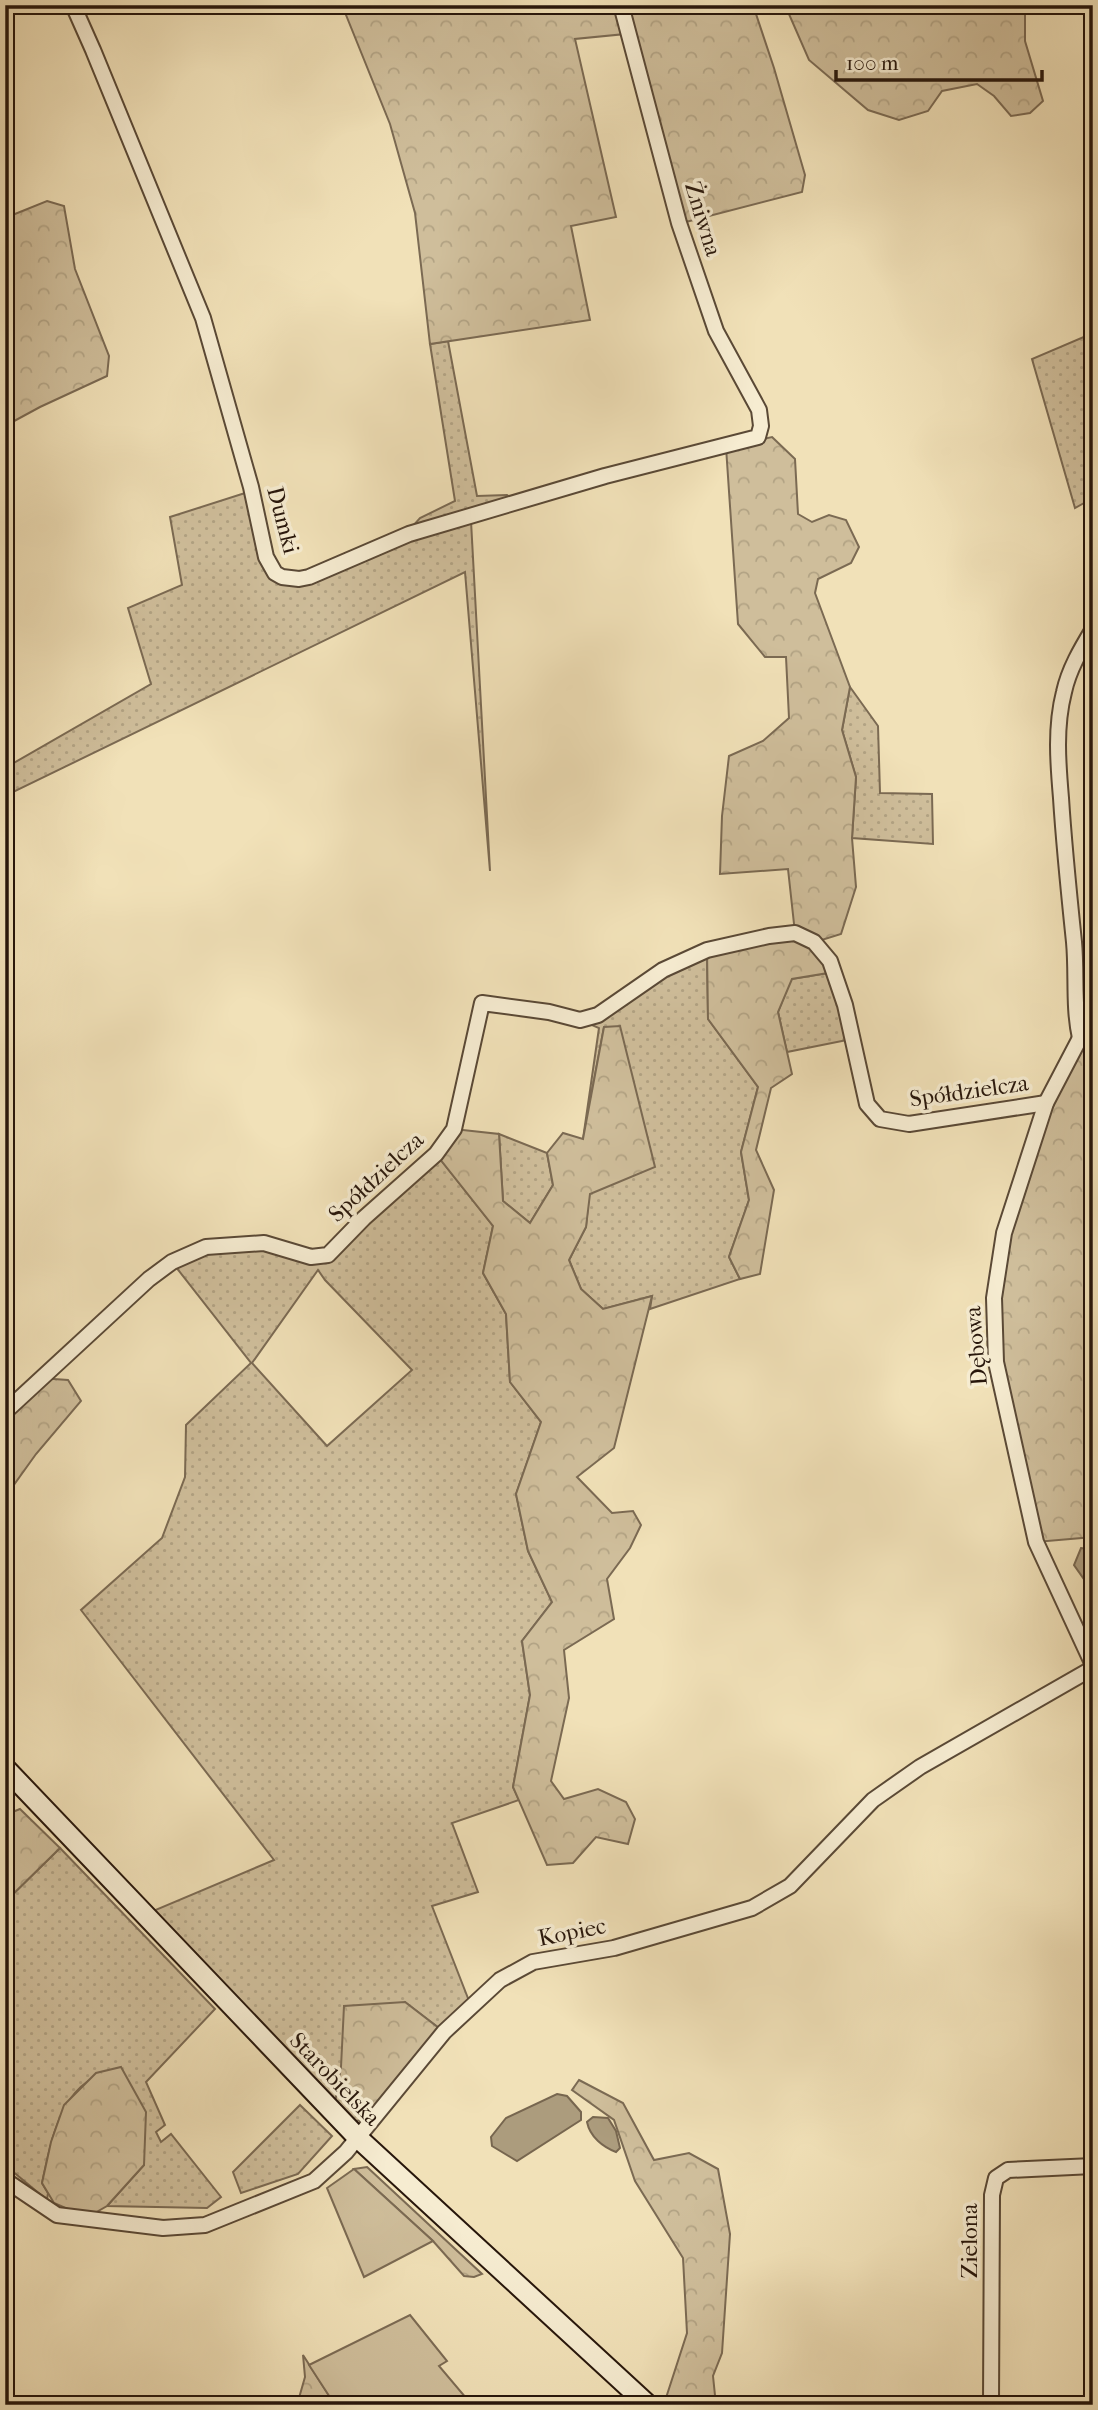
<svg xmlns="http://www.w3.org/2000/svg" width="1098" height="2410" viewBox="0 0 1098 2410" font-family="'IM FELL French Canon',serif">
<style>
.grass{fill:url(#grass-dots);stroke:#7b6a53;stroke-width:2;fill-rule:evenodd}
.forest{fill:url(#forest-crowns);stroke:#7b6a53;stroke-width:2}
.garden{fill:#cfbe9b;stroke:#7b6a53;stroke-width:2}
.water{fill:#ac9c7d;stroke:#77664f;stroke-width:2}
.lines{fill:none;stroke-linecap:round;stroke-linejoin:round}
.street-casing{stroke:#5a4936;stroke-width:18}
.secondary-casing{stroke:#27160b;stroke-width:23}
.street{stroke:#f6ecd1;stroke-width:14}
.secondary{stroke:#f6ecd1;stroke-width:19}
.labels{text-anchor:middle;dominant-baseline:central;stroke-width:7;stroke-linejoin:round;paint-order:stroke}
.street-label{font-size:23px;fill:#27160b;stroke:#f6ecd1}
</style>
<defs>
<pattern id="grass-dots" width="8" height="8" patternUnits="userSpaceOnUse" patternTransform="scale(1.75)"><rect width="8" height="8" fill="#cfbe9b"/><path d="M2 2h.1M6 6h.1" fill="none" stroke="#b2a384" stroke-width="1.8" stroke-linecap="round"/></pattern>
<pattern id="forest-crowns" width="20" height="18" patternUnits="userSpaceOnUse" patternTransform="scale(1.75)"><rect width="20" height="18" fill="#cfbe9b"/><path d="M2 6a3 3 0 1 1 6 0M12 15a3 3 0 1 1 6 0" fill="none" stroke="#b2a384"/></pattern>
</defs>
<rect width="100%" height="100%" fill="#f1e1b8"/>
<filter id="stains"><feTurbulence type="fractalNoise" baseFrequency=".00286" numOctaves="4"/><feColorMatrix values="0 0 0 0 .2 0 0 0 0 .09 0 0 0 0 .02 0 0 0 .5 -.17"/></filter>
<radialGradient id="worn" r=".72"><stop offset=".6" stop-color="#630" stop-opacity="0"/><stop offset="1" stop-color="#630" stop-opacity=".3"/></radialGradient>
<g class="grass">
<path d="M 1093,333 L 1093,422 L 1089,424 L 1093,436 L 1093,498 L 1075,508 L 1032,359 Z"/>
<path d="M 448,341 L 477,496 L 507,495 L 512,499 L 411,528 L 420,518 L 455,501 L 430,344 Z"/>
<path d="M 245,493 L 280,580 L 409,537 L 471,521 L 490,871 L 465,572 L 5,796 L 5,768 L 151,684 L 128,608 L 182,585 L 170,517 Z"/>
<path d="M 850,687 L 878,726 L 880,793 L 932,794 L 933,844 L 852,838 L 856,777 L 842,730 Z"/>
<path d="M 707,950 L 708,1019 L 758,1087 L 741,1152 L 749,1200 L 729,1257 L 740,1279 L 650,1309 L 652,1296 L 603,1309 L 581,1289 L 569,1260 L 586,1227 L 604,1027 L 583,1139 L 599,1028 L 580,1020 Z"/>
<path d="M 834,972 L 852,1039 L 787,1052 L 778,1012 L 791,979 Z"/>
<path d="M 499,1134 L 547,1153 L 553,1185 L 530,1223 L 503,1201 Z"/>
<path d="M 436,1154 L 493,1226 L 483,1273 L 506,1314 L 510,1382 L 541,1422 L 516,1494 L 528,1551 L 552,1602 L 522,1641 L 530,1695 L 513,1787 L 519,1800 L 452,1823 L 478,1892 L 432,1906 L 471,2006 L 444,2032 L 405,2002 L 341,2067 L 335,2103 L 153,1911 L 274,1860 L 81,1610 L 162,1538 L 185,1477 L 186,1425 L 251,1363 L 172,1262 L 248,1244 L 328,1255 ZM 318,1270 L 325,1280 L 412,1370 L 327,1446 L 252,1363 Z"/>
<path d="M 60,1848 L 215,2009 L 146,2082 L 165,2125 L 156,2132 L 161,2142 L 171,2134 L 221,2197 L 207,2208 L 107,2206 L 144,2165 L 121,2068 C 62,2078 53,2132 42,2183 L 48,2193 L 47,2200 L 5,2165 L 5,1902 Z"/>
<path d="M 300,2105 L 332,2136 L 298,2174 L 241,2193 L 233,2172 Z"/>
</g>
<g class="forest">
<path d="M 342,5 L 618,5 L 625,34 L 575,39 L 616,217 L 571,226 L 590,320 L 430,344 L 415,213 L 390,124 Z"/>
<path d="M 623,5 L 753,5 L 774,68 L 805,175 L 802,192 L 682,223 Z"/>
<path d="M 785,5 L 1025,5 L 1025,41 L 1043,101 L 1030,113 L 1011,116 L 994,96 L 977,84 L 942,91 L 928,111 L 899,120 L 868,110 L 809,60 Z"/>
<path d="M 47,201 L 64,206 L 75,269 L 109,356 L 107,376 L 40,407 L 5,426 L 5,218 Z"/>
<path d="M 772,437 L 795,459 L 798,514 L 812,522 L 829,515 L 846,520 L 859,547 L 851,563 L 818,579 L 815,593 L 850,687 L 842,730 L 856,777 L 852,838 L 856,887 L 841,934 L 815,942 L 834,972 L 792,979 L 778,1012 L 792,1074 L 771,1088 L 756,1150 L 774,1190 L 760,1274 L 740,1279 L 729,1257 L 749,1200 L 741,1152 L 758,1087 L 708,1019 L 707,950 L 795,933 L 788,869 L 720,874 L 722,816 L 729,756 L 763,741 L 789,718 L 786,657 L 765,657 L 738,624 L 726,447 Z"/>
<path d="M 620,1026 L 655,1167 L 590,1194 L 586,1227 L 569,1260 L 581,1289 L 603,1309 L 652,1296 L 614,1448 L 577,1477 L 612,1513 L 633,1511 L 641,1525 L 630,1548 L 607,1579 L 614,1619 L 564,1650 L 569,1698 L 551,1781 L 564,1799 L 598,1789 L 626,1802 L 635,1819 L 628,1844 L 596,1837 L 573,1863 L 547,1865 L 513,1787 L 530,1695 L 522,1641 L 552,1602 L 528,1551 L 516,1494 L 541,1422 L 510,1382 L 506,1314 L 483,1273 L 493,1226 L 436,1154 L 454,1129 L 499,1134 L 503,1201 L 530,1223 L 553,1185 L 547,1153 L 563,1133 L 583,1139 L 604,1027 Z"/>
<path d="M 1093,1032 L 1093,1537 L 1036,1542 L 996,1362 L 994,1298 L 1046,1103 L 1080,1038 Z"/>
<path d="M 39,1378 L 68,1380 L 81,1401 L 36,1454 L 6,1496 L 5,1504 L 5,1412 Z"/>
<path d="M 20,1809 L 60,1848 L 5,1902 L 5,1815 Z"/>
<path d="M 405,2002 L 444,2032 L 363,2120 L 355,2121 L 335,2103 L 341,2067 L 344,2006 Z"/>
<path d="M 121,2067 L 146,2112 L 144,2165 L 107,2206 L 93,2214 L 70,2210 L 54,2203 L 42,2183 L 51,2142 L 64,2105 L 96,2073 Z"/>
<path d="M 579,2080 L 623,2103 L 654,2160 L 689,2153 L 718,2169 L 730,2234 L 722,2353 L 713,2376 L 716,2405 L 669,2405 L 665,2401 L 687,2333 L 683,2258 L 635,2181 L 614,2120 L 572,2090 Z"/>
<path d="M 367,2167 L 482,2274 L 474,2277 L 464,2276 L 433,2241 L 354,2169 Z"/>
<path d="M 303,2355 L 335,2405 L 297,2405 L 305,2377 Z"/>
</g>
<g class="garden">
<path d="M 354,2169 L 433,2241 L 364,2277 L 327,2188 Z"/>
<path d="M 410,2315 L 447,2361 L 439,2366 L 472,2405 L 335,2405 L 309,2365 Z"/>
</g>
<g class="water">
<path d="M 1081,1548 L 1093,1550 L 1093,1592 L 1074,1565 Z"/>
<path d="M 557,2094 L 567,2096 L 581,2112 L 581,2120 L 517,2161 L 492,2146 L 491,2137 L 506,2118 Z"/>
<path d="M 593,2117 L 608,2118 L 616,2131 L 620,2148 L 616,2152 C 603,2147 590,2137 587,2122 Z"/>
</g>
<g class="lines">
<defs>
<g id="street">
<path d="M 73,5 L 93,50 L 203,318 L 251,487 L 266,557 L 275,573 L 282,577 L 299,579 L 309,577 L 409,534 L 605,476 L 758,437 L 761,426 L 759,410 L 716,331 L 679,223 L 621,5"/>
<path d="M 1093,1031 L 1080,1038 L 1046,1103 L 1004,1233 L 994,1298 L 996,1362 L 1036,1542 L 1093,1665"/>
<path d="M 1080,1038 C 1073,1007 1077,974 1074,942 C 1069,894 1064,846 1061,798 C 1058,763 1055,727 1064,692 C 1069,669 1081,649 1093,629"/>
<path d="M 5,1412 L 149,1279 L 172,1262 L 206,1247 L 264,1243 L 311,1257 L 328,1255 L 364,1218 L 436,1154 L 454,1129 L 482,1003 L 549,1012 L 580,1020 L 598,1015 L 663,970 L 707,950 L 769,936 L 795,933 L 814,942 L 830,961 L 845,1005 L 867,1104 L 880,1119 L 909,1124 L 1046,1103"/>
<path d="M 5,2180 L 57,2215 L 163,2228 L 205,2225 L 314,2181 L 346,2152 L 444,2032 L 500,1980 L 533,1962 L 614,1948 L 752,1908 L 790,1886 L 873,1800 L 920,1767 L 1093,1668"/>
<path d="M 991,2405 L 992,2195 L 996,2178 L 1008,2170 L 1093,2166"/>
</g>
<path id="secondary" d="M 5,1768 L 358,2138 L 648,2405"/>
</defs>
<use href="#street" class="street-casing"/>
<use href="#secondary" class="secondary-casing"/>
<use href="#street" class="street"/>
<use href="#secondary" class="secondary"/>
</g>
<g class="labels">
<g class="street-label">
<text transform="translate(703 219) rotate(73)">Żniwna</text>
<text transform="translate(283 520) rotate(75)">Dumki</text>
<text transform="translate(969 1091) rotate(-8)">Spółdzielcza</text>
<text transform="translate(376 1177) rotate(-43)">Spółdzielcza</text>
<text transform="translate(976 1346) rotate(-95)">Dębowa</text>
<text transform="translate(572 1932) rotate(-11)">Kopiec</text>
<text transform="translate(335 2079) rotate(46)">Starobielska</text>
<text transform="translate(969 2241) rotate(-90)">Zielona</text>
</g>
</g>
<rect width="1098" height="2410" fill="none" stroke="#f1e1b8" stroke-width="28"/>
<rect x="7" y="7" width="1084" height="2396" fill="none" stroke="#27160b" stroke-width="3.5"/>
<rect x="14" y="14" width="1070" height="2382" fill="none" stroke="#27160b" stroke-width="2"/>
<path d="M836 70v10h206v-10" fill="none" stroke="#27160b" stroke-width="3.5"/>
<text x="846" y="70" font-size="21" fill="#27160b" stroke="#f6ecd1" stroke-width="5" paint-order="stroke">100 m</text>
<rect width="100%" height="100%" filter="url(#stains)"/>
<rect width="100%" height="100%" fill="url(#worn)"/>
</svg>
